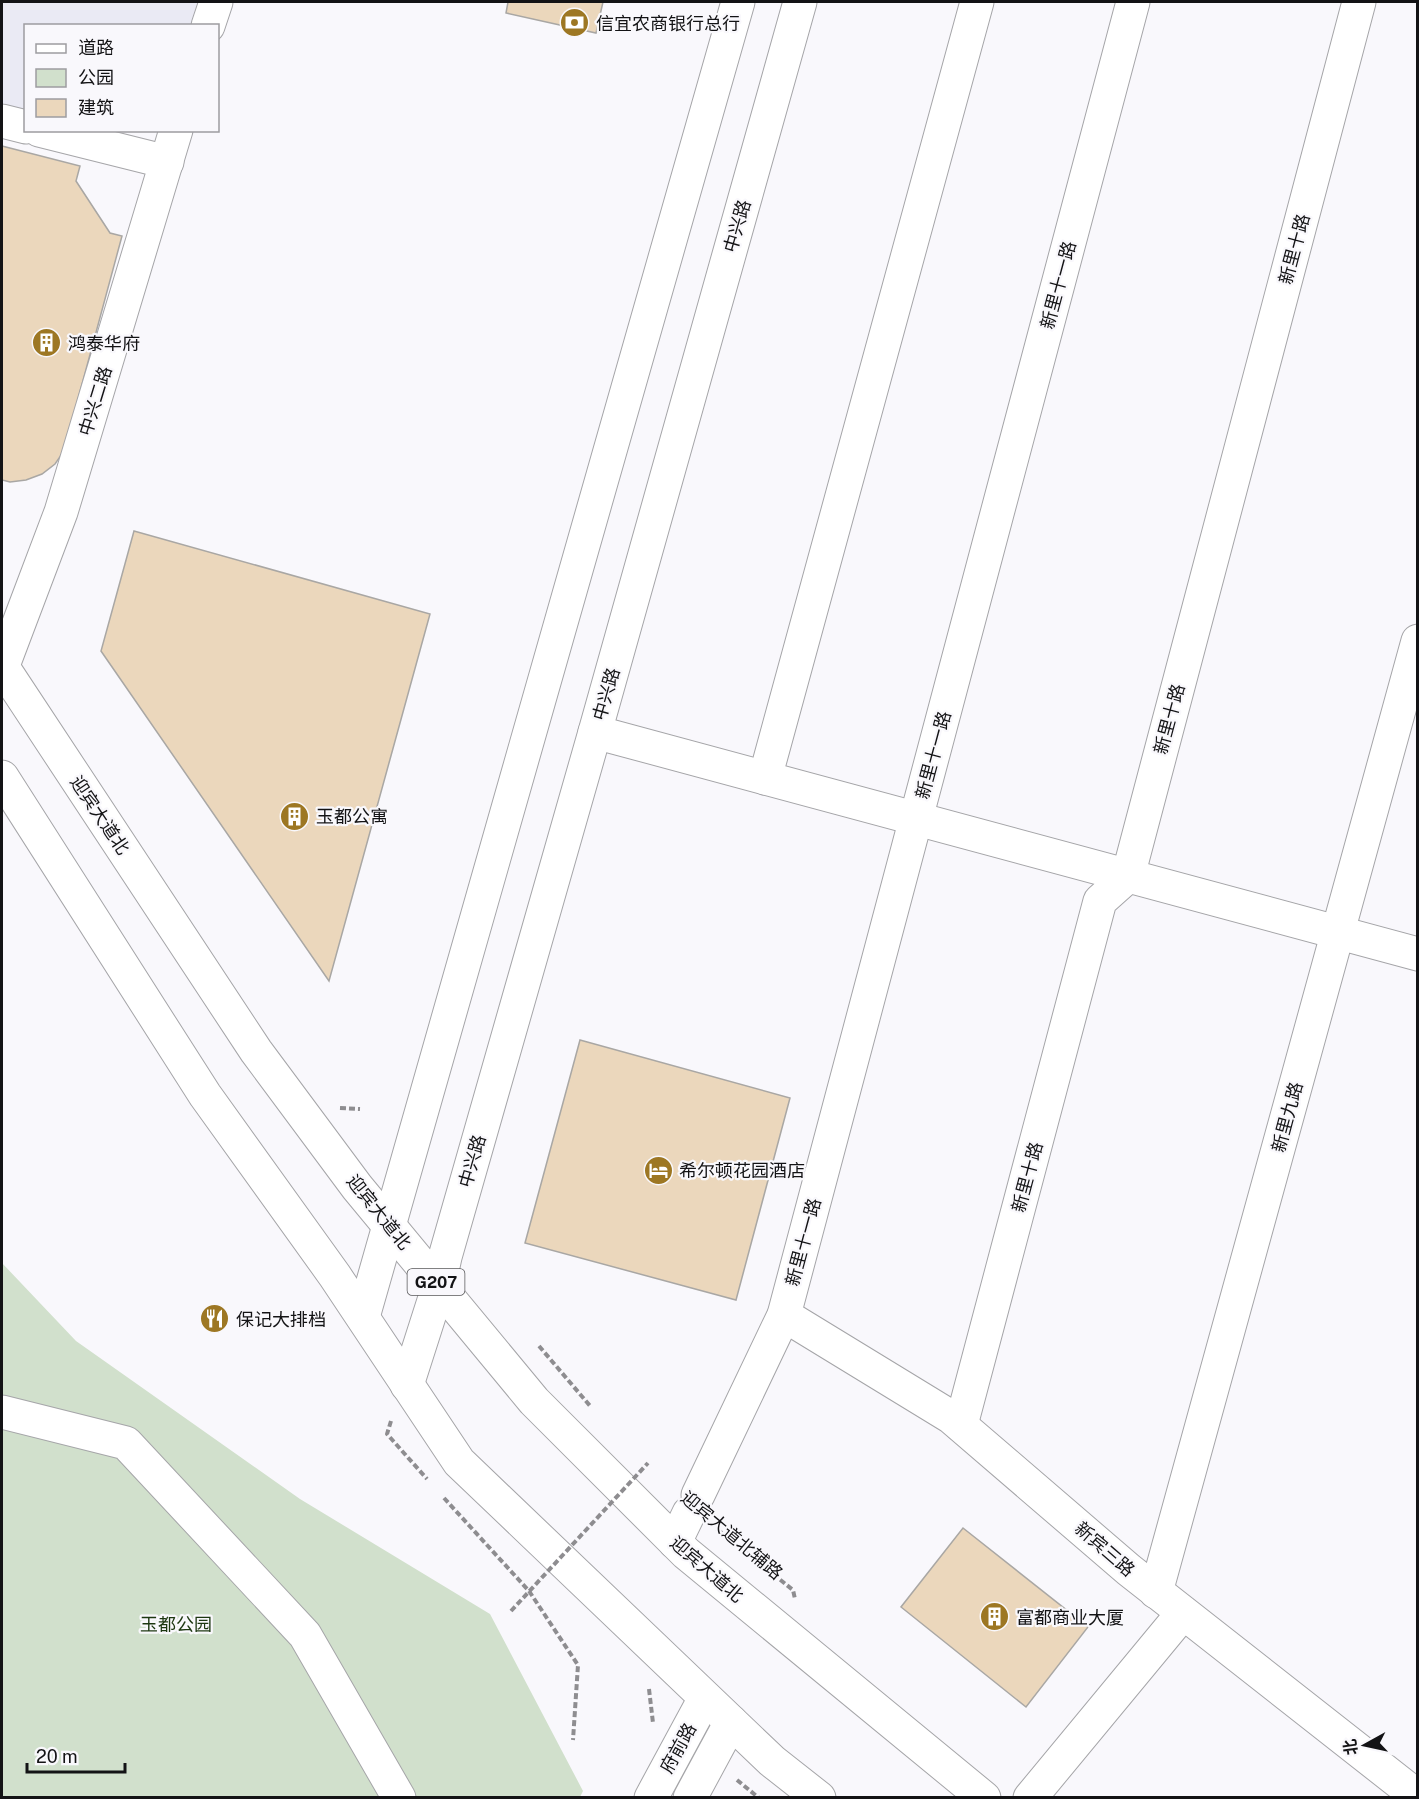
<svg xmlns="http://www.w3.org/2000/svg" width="1419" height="1799" viewBox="0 0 1419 1799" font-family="'Public Sans','Noto Sans SC',sans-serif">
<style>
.built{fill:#eaeaf4}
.green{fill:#d1e0cc}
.building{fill:#ebd7bc;stroke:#a9a7a4;stroke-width:1.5}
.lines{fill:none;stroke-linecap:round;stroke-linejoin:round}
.minor-casing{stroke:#a5a5a8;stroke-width:35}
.major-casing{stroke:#a5a5a8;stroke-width:35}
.highway-casing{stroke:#a5a5a8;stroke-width:35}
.path{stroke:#8e8d90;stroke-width:4;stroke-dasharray:6 3;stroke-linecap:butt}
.minor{stroke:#fff;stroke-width:33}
.major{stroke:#fff;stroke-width:33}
.highway{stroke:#fff;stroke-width:33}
.path-bridge{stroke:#8e8d90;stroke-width:4;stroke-dasharray:6 3;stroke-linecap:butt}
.labels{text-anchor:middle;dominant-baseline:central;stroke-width:4.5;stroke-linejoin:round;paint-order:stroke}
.shield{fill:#f9f8fc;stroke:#58585a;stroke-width:1.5}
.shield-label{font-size:16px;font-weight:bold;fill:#131315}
.poi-label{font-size:18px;fill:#131315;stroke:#f9f8fc;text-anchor:start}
.street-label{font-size:18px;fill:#131315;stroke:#f9f8fc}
.park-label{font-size:18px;fill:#1c3710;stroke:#f9f8fc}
</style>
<rect width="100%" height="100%" fill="#f9f8fc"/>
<path class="built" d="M 2,2 L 203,2 L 196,25 L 26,26 L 25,110 L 2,103 Z"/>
<path class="green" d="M 2,1263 L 76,1341 L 300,1499 L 490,1614 L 583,1791 L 580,1797 L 2,1797 Z"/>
<g class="building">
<path d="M 508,2 L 603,2 L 596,33 L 506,13 Z"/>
<path d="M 2,146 L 80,166 L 76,181 L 110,233 L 122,236 L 64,451 L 55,464 L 42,474 L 26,480 L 10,482 L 2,480 Z"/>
<path d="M 134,531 L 430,614 L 329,981 L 101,651 Z"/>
<path d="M 580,1040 L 790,1098 L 736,1300 L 525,1243 Z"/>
<path d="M 963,1528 L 1088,1627 L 1026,1707 L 901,1607 Z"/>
</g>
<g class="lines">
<defs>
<g id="minor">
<path d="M 208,26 L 216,2"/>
<path d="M 2,121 L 26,127"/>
<path d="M 39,130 L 167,162"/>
<path d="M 2,668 L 61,512 L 176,130"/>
<path d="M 595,732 L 1418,954"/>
<path d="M 765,778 L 977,2"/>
<path d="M 784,1315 L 951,1417 L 1129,1570 L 1418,1797"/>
<path d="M 2,1412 L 126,1443 L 305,1635 L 399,1798"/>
<path d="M 961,1425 L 1100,901 L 1128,876 L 1359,2"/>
<path d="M 698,1495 L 784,1315 L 1133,2"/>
<path d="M 675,1542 L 689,1513"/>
<path d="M 1156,1592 L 1418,641"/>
<path d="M 1030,1798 L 1183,1613"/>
</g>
<g id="major">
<path d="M 363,1317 L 738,2"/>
<path d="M 407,1385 L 439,1285 L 445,1257 L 595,732 L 800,2"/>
<path d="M 651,1798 L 705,1698"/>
<path d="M 690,1798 L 731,1722"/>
</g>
<g id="highway">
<path d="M 2,666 L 256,1051 L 357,1187 L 534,1401 L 686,1553 L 984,1798"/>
<path d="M 2,777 L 205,1095 L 335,1276 L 459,1462 L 772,1761 L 819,1798"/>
</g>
</defs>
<use href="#minor" class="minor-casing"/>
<use href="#major" class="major-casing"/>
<use href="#highway" class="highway-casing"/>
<g class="path">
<path d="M 340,1108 L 360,1109"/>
<path d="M 539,1346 L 591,1407"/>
<path d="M 391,1421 L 387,1434 L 427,1479"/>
<path d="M 444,1498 L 529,1591 L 578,1665 L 573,1740"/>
<path d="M 717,1529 L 793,1590 L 795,1599"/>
<path d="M 649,1689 L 653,1723"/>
<path d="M 737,1780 L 759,1798"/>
</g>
<use href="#minor" class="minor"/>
<use href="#major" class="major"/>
<use href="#highway" class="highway"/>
<path class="path-bridge" d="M 511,1611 L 648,1463"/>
</g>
<defs>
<symbol id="bank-disc" viewBox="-11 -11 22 22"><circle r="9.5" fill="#9d7723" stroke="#f9f8fc"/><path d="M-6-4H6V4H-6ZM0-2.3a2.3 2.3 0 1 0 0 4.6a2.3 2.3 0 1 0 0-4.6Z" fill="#fff"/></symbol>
<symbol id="building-disc" viewBox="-11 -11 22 22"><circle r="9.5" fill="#9d7723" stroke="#f9f8fc"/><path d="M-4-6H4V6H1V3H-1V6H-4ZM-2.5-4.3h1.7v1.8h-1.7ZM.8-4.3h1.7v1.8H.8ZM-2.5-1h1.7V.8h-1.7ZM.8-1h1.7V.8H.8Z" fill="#fff"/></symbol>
<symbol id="hotel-disc" viewBox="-11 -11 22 22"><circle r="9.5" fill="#9d7723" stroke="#f9f8fc"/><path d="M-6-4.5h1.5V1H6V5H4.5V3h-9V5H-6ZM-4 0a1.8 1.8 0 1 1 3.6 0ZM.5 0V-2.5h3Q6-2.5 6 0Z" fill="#fff"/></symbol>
<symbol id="restaurant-disc" viewBox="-11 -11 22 22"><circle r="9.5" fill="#9d7723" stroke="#f9f8fc"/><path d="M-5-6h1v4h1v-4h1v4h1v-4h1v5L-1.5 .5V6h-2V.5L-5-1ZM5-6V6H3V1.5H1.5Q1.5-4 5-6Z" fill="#fff"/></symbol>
</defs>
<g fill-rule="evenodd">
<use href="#bank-disc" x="558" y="6" width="33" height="33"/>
<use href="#building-disc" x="30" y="326" width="33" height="33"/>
<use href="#building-disc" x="278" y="800" width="33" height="33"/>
<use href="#hotel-disc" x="642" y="1154" width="33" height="33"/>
<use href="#restaurant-disc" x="198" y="1302" width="33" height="33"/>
<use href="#building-disc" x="978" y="1600" width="33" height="33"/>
</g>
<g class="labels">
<rect class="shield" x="407.5" y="1269" width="57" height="26" rx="4.5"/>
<g class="shield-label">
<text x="436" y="1282">G207</text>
</g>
<g class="poi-label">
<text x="596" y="23">信宜农商银行总行</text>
<text x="68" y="343">鸿泰华府</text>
<text x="316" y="816">玉都公寓</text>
<text x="679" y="1170">希尔顿花园酒店</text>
<text x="236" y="1319">保记大排档</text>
<text x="1016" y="1617">富都商业大厦</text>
</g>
<g class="street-label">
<text transform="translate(737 226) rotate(-74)">中兴路</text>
<text transform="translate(1294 249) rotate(-75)">新里十路</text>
<text transform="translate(1058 285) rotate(-75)">新里十一路</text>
<text transform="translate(95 401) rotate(-73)">中兴二路</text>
<text transform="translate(606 694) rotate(-74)">中兴路</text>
<text transform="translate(1169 719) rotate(-75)">新里十路</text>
<text transform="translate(933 755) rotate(-75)">新里十一路</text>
<text transform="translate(100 815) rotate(56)">迎宾大道北</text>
<text transform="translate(1287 1117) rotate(-75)">新里九路</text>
<text transform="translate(472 1161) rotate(-74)">中兴路</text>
<text transform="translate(1027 1177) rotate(-75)">新里十路</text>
<text transform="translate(379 1212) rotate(51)">迎宾大道北</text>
<text transform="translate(803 1242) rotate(-75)">新里十一路</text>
<text transform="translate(732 1535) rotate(40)">迎宾大道北辅路</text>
<text transform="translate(1105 1549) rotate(41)">新宾三路</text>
<text transform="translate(707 1569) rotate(41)">迎宾大道北</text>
<text transform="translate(678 1748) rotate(-61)">府前路</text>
</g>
<g class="park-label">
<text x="176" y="1624">玉都公园</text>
</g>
</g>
<rect width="1419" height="1799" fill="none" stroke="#131315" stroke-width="6"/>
<rect x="24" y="24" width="195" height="108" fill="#f9f8fc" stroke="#9d9ca0" stroke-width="1.5"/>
<rect x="36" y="44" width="30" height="9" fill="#ffffff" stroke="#9d9ca0" stroke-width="1.5"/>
<text x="78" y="54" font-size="18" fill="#131315">道路</text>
<rect x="36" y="69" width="30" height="18" fill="#d1e0cc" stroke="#9d9ca0" stroke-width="1.5"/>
<text x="78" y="84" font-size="18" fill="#131315">公园</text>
<rect x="36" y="99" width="30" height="18" fill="#ebd7bc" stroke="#9d9ca0" stroke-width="1.5"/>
<text x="78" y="114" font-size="18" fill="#131315">建筑</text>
<g transform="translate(1365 1745) rotate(262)" stroke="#f9f8fc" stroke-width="4.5" paint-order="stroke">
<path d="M0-4.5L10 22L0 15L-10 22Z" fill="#131315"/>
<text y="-9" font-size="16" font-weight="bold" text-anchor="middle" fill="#131315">北</text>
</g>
<path d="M27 1763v9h98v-9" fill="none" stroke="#131315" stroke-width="3"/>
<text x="36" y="1763" font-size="18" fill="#131315" stroke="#f9f8fc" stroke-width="4.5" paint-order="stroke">20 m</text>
</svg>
